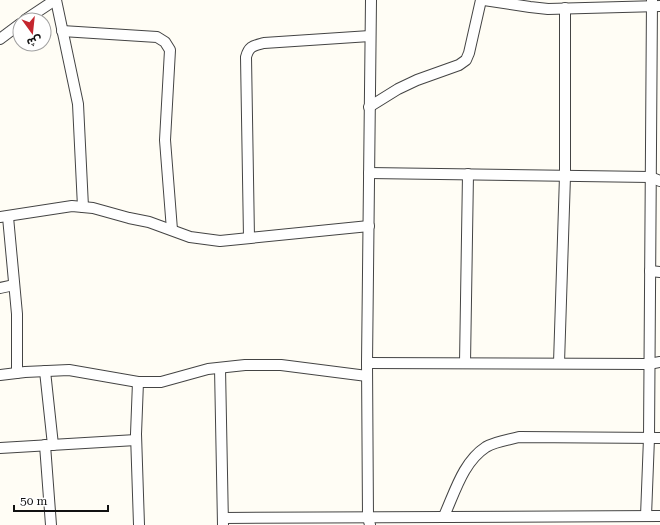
<svg xmlns="http://www.w3.org/2000/svg" width="660" height="525" viewBox="0 0 660 525" font-family="'Roboto Serif','Noto Sans Arabic',serif">
<style>
.lines{fill:none;stroke-linecap:round;stroke-linejoin:round}
.minor-casing{stroke:#444;stroke-width:12}
.minor{stroke:#fff;stroke-width:10}
</style>
<rect width="100%" height="100%" fill="#fffdf5"/>
<g class="lines">
<defs>
<g id="minor">
<path d="M 56,0 L 78,104 L 83,207"/>
<path d="M 484,0 L 530,7 L 548,9 L 660,6"/>
<path d="M 25,20 L 55,0"/>
<path d="M 62,31 L 157,37 L 165,42 L 170,50 L 165,140 L 172,230"/>
<path d="M 0,39 L 20,24"/>
<path d="M 369,107 L 398,89 L 417,80 L 459,65 L 466,60 L 469,53 L 481,0"/>
<path d="M 369,173 L 650,177 L 660,181"/>
<path d="M 0,217 L 72,206 L 93,208 L 129,218 L 149,222 L 190,237 L 220,241 L 369,226"/>
<path d="M 8,217 L 17,314 L 17,373"/>
<path d="M 249,238 L 246,57 C 249,46 253,46 264,43 L 370,36"/>
<path d="M 650,271 L 660,272"/>
<path d="M 0,288 L 14,285"/>
<path d="M 367,363 L 649,364 L 660,362"/>
<path d="M 465,363 L 468,174"/>
<path d="M 559,363 L 565,176 L 565,8"/>
<path d="M 220,368 L 223,525"/>
<path d="M 45,371 L 53,445"/>
<path d="M 0,375 L 25,372 L 69,370 L 138,382 L 161,382 L 208,369 L 245,365 L 281,365 L 367,376"/>
<path d="M 138,382 L 136,434 L 139,525"/>
<path d="M 45,445 L 51,525"/>
<path d="M 0,448 L 136,440"/>
<path d="M 444,516 C 455,492 463,462 486,447 C 496,441 508,440 519,437 L 660,438"/>
<path d="M 646,516 L 649,438 L 652,0"/>
<path d="M 224,518 L 660,516"/>
<path d="M 370,525 L 368,517 L 367,363 L 371,0"/>
</g>
</defs>
<use href="#minor" class="minor-casing"/>
<use href="#minor" class="minor"/>
</g>
<g transform="translate(32 32) rotate(165)"><circle r="19" fill="#ffffff" stroke="#a0a0a0"/>
<path d="M0-3L7 15L0 10L-7 15Z" fill="#c4262e"/>
<text y="-6" font-size="11" font-weight="bold" text-anchor="middle" fill="#111111">ش</text>
</g>
<path d="M14 505v6h94v-6" fill="none" stroke="#111111" stroke-width="2"/>
<text x="20" y="505" font-size="12" fill="#111111" stroke="#ffffff" stroke-width="3" paint-order="stroke">50 m</text>
</svg>
